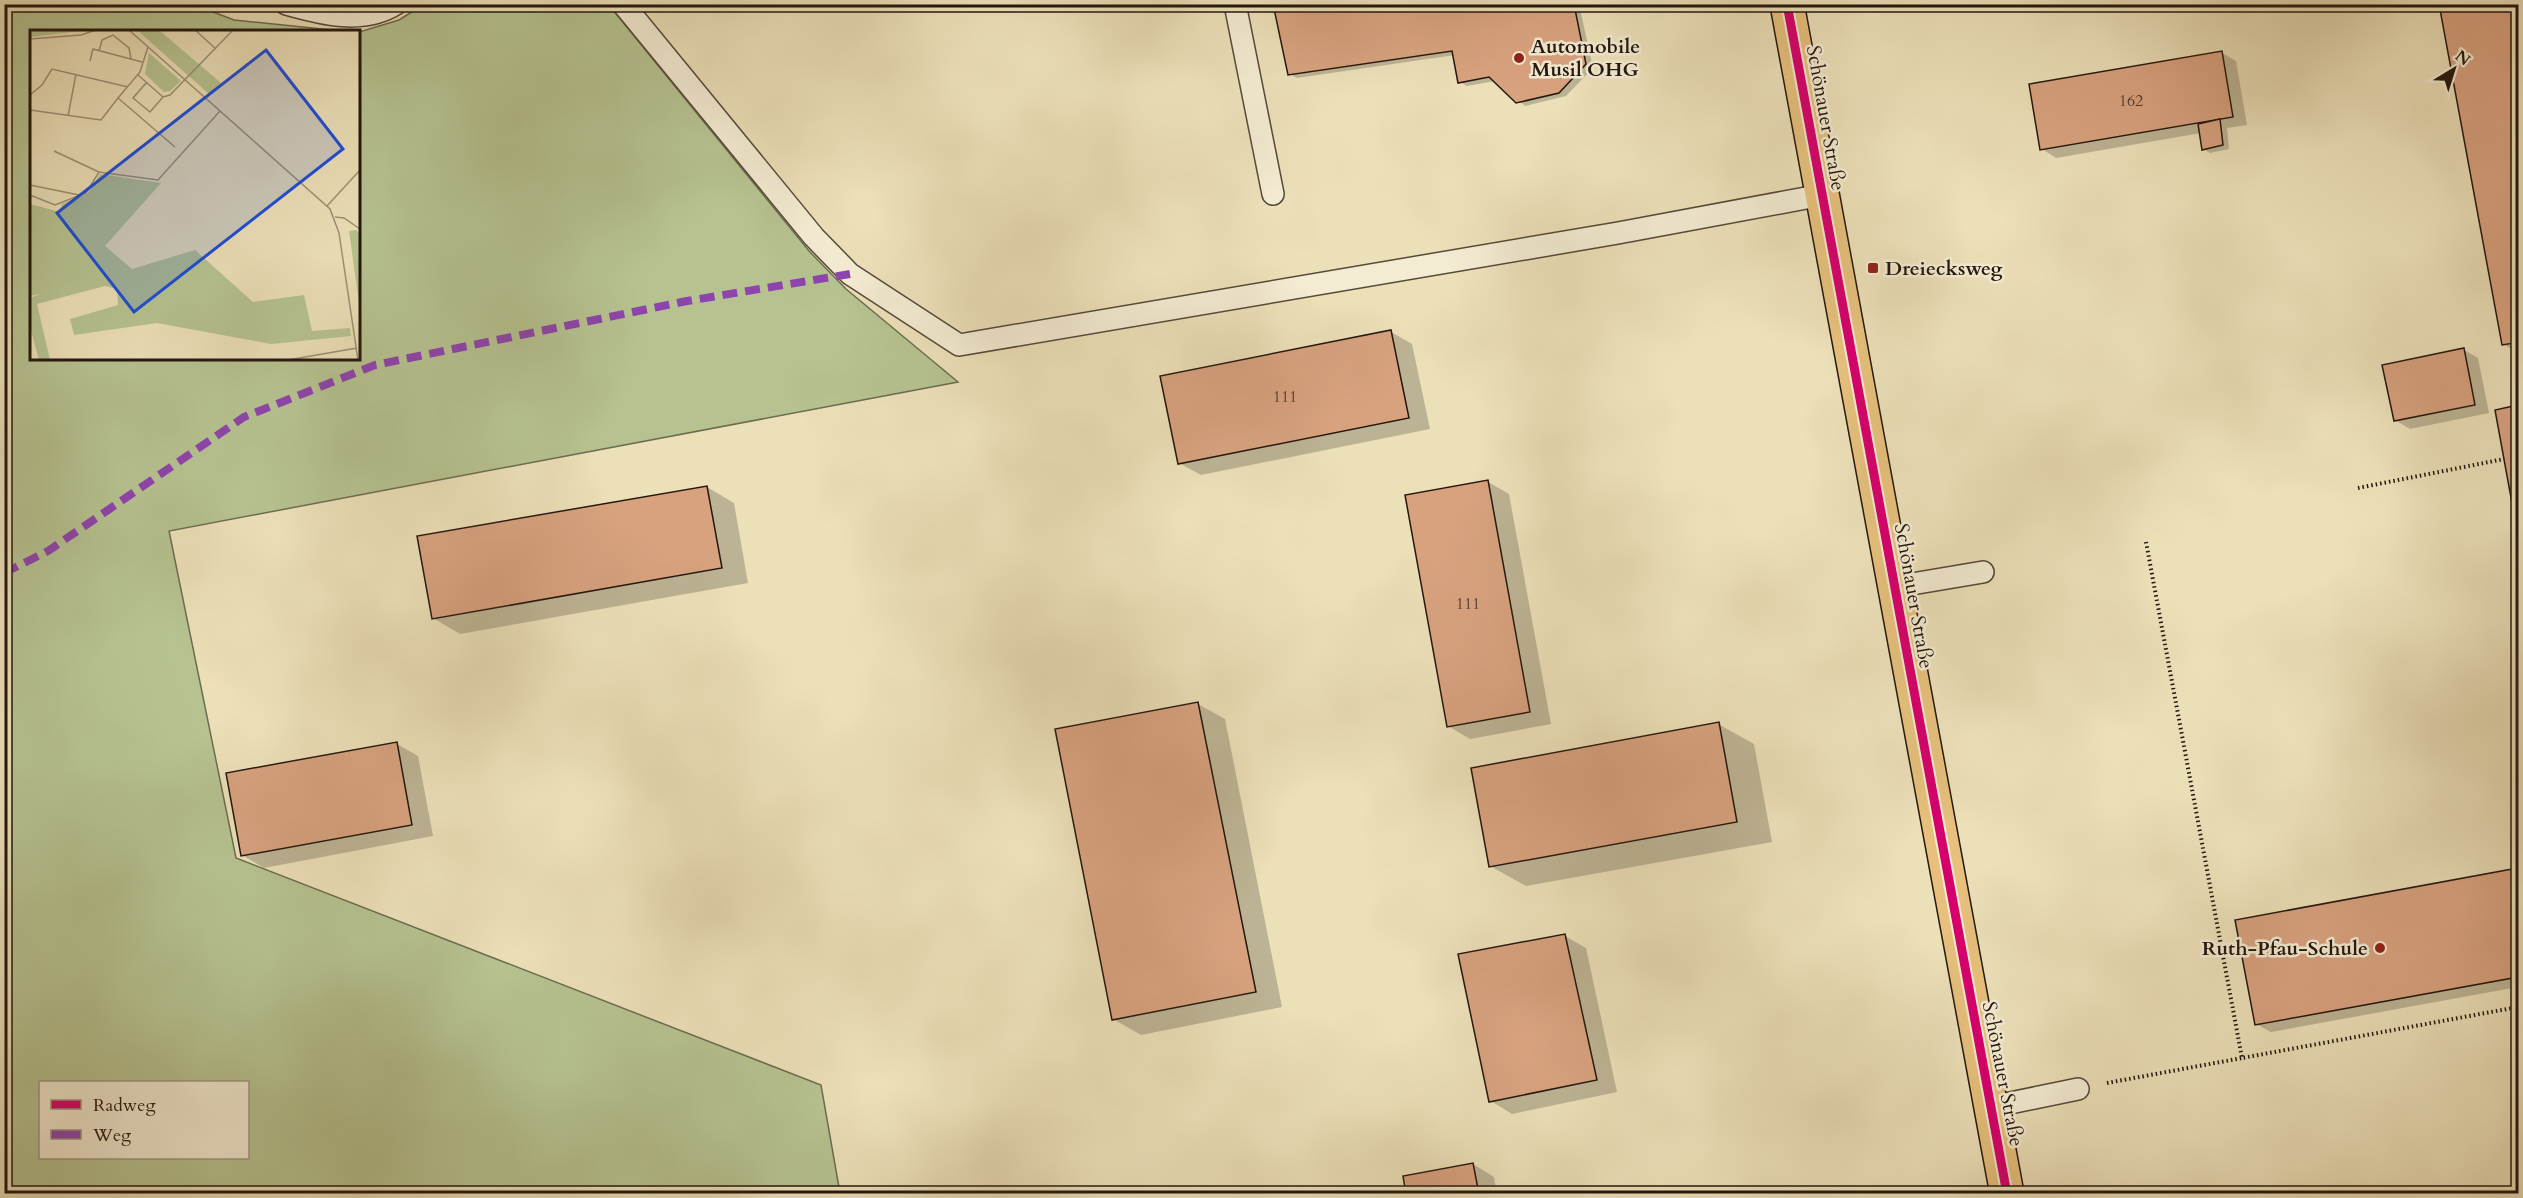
<svg xmlns="http://www.w3.org/2000/svg" width="2523" height="1198" viewBox="0 0 2523 1198" font-family="Cardo,serif">
<style>
.green{fill:#b6c391;stroke:#6c6d50;stroke-width:1.5;fill-rule:evenodd}
.shadow{fill:#0003}
.building{fill:#d8a27f;stroke:#23170e;stroke-width:1.5}
.lines{fill:none;stroke-linecap:round;stroke-linejoin:round}
.service-casing{stroke:#554939;stroke-width:24}
.primary-casing{stroke:#23170e;stroke-width:36}
.path{stroke:#23170e;stroke-width:4;stroke-dasharray:1.5 3;stroke-linecap:butt}
.service{stroke:#f3ebd2;stroke-width:21}
.primary{stroke:#e6c07c;stroke-width:33}
.quiet{stroke:#8e44ad;stroke-width:8;stroke-dasharray:15 8;stroke-linecap:butt}
.cycleway-casing{stroke:#f3ebd2;stroke-width:13}
.cycleway{stroke:#d6006c;stroke-width:9}
.poi-dot{fill:#8f2418;stroke:#f3ebd2;stroke-width:2}
.labels{text-anchor:middle;dominant-baseline:central;stroke-width:5;stroke-linejoin:round;paint-order:stroke}
.number-label{font-size:16px;fill:#503a2a}
.poi-label{font-size:20px;font-weight:bold;fill:#23170e;stroke:#f3ebd2;text-anchor:start}
.street-label{font-size:20px;fill:#23170e;stroke:#f3ebd2}
.inset-road{fill:none;stroke:#9c9075;stroke-width:1.5}
.view{fill:#1d4ed8;fill-opacity:0.15;stroke:#1d4ed8;stroke-width:3}
.inset-edge{fill:none;stroke:#23170e;stroke-width:3}
</style>
<rect width="100%" height="100%" fill="#ece0b9"/>
<filter id="stains"><feTurbulence type="fractalNoise" baseFrequency=".00333" numOctaves="4"/><feColorMatrix values="0 0 0 0 .2 0 0 0 0 .09 0 0 0 0 .02 0 0 0 .5 -.17"/></filter>
<radialGradient id="worn" r=".72"><stop offset=".6" stop-color="#630" stop-opacity="0"/><stop offset="1" stop-color="#630" stop-opacity=".3"/></radialGradient>
<path class="green" d="M 39,5 L 195,5 L 234,20 L 342,31 L 32,32 L 32,358 L 358,358 L 359,32 L 399,20 L 423,5 L 608,4 L 809,251 L 846,289 L 958,382 L 169,531 L 236,858 L 821,1085 L 840,1193 L 5,1193 L 4,937 L 9,926 L 4,900 L 4,5 L 27,5 L 31,11 ZM 248,1082 L 248,1158 L 40,1158 L 40,1082 Z"/>
<g class="shadow">
<path d="M 1275,4 L 1579,4 L 1593,68 L 1566,96 L 1525,106 L 1495,81 L 1467,86 L 1460,82 L 1455,55 L 1297,78 L 1290,74 Z"/>
<path d="M 2440,4 L 2518,4 L 2518,361 L 2517,352 L 2503,344 Z"/>
<path d="M 2222,53 L 2236,61 L 2247,125 L 2227,128 L 2229,149 L 2210,153 L 2203,149 L 2201,133 L 2056,158 L 2042,149 Z"/>
<path d="M 1391,332 L 1412,344 L 1430,429 L 1201,475 L 1179,463 Z"/>
<path d="M 2464,350 L 2478,358 L 2489,413 L 2410,429 L 2395,420 Z"/>
<path d="M 2518,407 L 2518,529 L 2497,411 Z"/>
<path d="M 1488,482 L 1509,494 L 1551,724 L 1470,739 L 1448,726 Z"/>
<path d="M 707,487 L 734,503 L 748,583 L 460,634 L 433,618 Z"/>
<path d="M 1198,704 L 1225,719 L 1282,1007 L 1141,1035 L 1113,1019 Z"/>
<path d="M 1718,724 L 1754,744 L 1772,842 L 1526,886 L 1490,866 Z"/>
<path d="M 397,744 L 418,756 L 433,836 L 264,868 L 242,855 Z"/>
<path d="M 2518,869 L 2518,987 L 2271,1032 L 2256,1024 L 2237,921 Z"/>
<path d="M 1565,936 L 1586,948 L 1617,1092 L 1512,1114 L 1491,1101 Z"/>
<path d="M 1473,1164 L 1494,1177 L 1497,1194 L 1408,1194 Z"/>
</g>
<g class="building">
<path d="M 1273,4 L 1574,4 L 1586,64 L 1559,93 L 1516,103 L 1489,77 L 1458,83 L 1452,51 L 1288,75 Z"/>
<path d="M 2439,4 L 2518,4 L 2518,369 L 2514,343 L 2502,345 Z"/>
<path d="M 2222,51 L 2233,117 L 2040,150 L 2029,84 Z"/>
<path d="M 2220,119 L 2223,145 L 2202,150 L 2198,124 Z"/>
<path d="M 1391,330 L 1409,418 L 1178,464 L 1160,376 Z"/>
<path d="M 2464,348 L 2475,405 L 2394,421 L 2382,365 Z"/>
<path d="M 2518,405 L 2518,536 L 2495,410 Z"/>
<path d="M 1488,480 L 1530,712 L 1447,727 L 1405,495 Z"/>
<path d="M 707,486 L 722,568 L 432,619 L 417,536 Z"/>
<path d="M 1198,702 L 1256,992 L 1112,1020 L 1055,729 Z"/>
<path d="M 1719,722 L 1737,822 L 1489,867 L 1471,768 Z"/>
<path d="M 397,742 L 412,825 L 241,856 L 226,773 Z"/>
<path d="M 2518,868 L 2518,977 L 2255,1025 L 2235,920 Z"/>
<path d="M 1565,934 L 1597,1080 L 1489,1102 L 1458,954 Z"/>
<path d="M 1473,1163 L 1479,1194 L 1406,1194 L 1403,1176 Z"/>
</g>
<g class="lines">
<defs>
<g id="service">
<path d="M 286,4 C 321,14 363,25 396,4"/>
<path d="M 623,4 L 814,237 L 850,274 L 959,345 L 1618,233 L 1822,195"/>
<path d="M 1235,4 L 1273,194"/>
<path d="M 1894,587 L 1983,572"/>
<path d="M 1991,1107 L 2078,1089"/>
</g>
<path id="primary" d="M 1787,4 L 2007,1194"/>
</defs>
<use href="#service" class="service-casing"/>
<use href="#primary" class="primary-casing"/>
<g class="path">
<path d="M 2358,488 L 2504,459"/>
<path d="M 2146,542 L 2242,1058 L 2518,1007"/>
<path d="M 2107,1083 L 2242,1058"/>
</g>
<use href="#service" class="service"/>
<use href="#primary" class="primary"/>
<path class="quiet" d="M 4,573 L 48,551 L 244,417 L 375,365 L 687,301 L 850,274"/>
<defs>
<path id="cycleway" d="M 1787,4 L 2007,1194"/>
</defs>
<use href="#cycleway" class="cycleway-casing"/>
<use href="#cycleway" class="cycleway"/>
</g>
<g class="poi-dot">
<circle cx="1519" cy="58" r="6"/>
<rect x="1867" y="262" width="12" height="12" rx="3"/>
<circle cx="2380" cy="948" r="6"/>
</g>
<g class="labels">
<g class="number-label">
<text x="2131" y="101">162</text>
<text x="1285" y="397">111</text>
<text x="1468" y="604">111</text>
</g>
<g class="poi-label">
<text x="1531" y="46">Automobile<tspan x="1531" dy="23">Musil OHG</tspan></text>
<text x="1885" y="268">Dreiecksweg</text>
<text x="2368" y="948" text-anchor="end">Ruth-Pfau-Schule</text>
</g>
<g class="street-label">
<text transform="translate(1826 118) rotate(80)">Schönauer Straße</text>
<text transform="translate(1914 596) rotate(80)">Schönauer Straße</text>
<text transform="translate(2003 1074) rotate(79)">Schönauer Straße</text>
</g>
</g>
<g transform="translate(30 30)">
<rect width="330" height="330" fill="#ece0b9"/>
<path d="M 0,0 L 59,0 L 0,7 ZM 107,0 L 129,0 L 191,53 L 180,65 ZM 119,23 L 151,51 L 140,61 L 134,62 L 115,44 ZM 70,144 L 131,153 L 75,216 L 102,239 L 165,220 L 223,272 L 274,265 L 282,301 L 320,298 L 321,306 L 241,314 L 127,293 L 44,305 L 40,289 L 88,275 L 87,259 L 75,256 L 7,274 L 20,330 L 9,330 L 0,297 L 0,268 L 10,264 L 0,266 L 0,174 L 30,182 L 32,174 L 58,163 ZM 326,200 L 330,203 L 330,280 L 319,201 Z" fill="#b6c391"/>
<path class="inset-road" d="M 99,0 L 300,179 L 309,203 L 328,330M 165,0 L 186,19M 0,9 L 51,5 L 66,0M 118,17 L 110,42 L 88,68 L 145,117M 69,21 L 72,10 L 83,5 L 99,18 L 101,29M 60,31 L 63,19 L 112,32M 108,45 L 133,67 L 140,65 L 203,0M 117,52 L 103,68 L 120,82 L 133,67M 0,65 L 12,55 L 22,39 L 98,57M 0,80 L 71,90 L 88,68M 38,86 L 46,44M 24,121 L 69,142M 0,155 L 49,165M 0,165 L 25,175 L 56,163 L 69,142 L 128,150 L 190,81M 297,176 L 330,140M 305,187 L 314,188 L 330,199M 258,330 L 327,318"/>
<path class="view" d="M 236,20 L 313,119 L 104,282 L 27,183 Z"/>
<rect width="330" height="330" class="inset-edge"/>
</g>
<rect width="2523" height="1198" fill="none" stroke="#ece0b9" stroke-width="24"/>
<rect x="6" y="6" width="2511" height="1186" fill="none" stroke="#23170e" stroke-width="3"/>
<rect x="12" y="12" width="2499" height="1174" fill="none" stroke="#23170e" stroke-width="1.5"/>
<rect x="39" y="1081" width="210" height="78" fill="#f3ebd2" stroke="#a09684" stroke-width="1.5"/>
<rect x="51" y="1100" width="30" height="9" fill="#d6006c" stroke="#a09684" stroke-width="1.5"/>
<text x="93" y="1111" font-size="18" fill="#23170e">Radweg</text>
<rect x="51" y="1130" width="30" height="9" fill="#8e44ad" stroke="#a09684" stroke-width="1.5"/>
<text x="93" y="1141" font-size="18" fill="#23170e">Weg</text>
<g transform="translate(2454 69) rotate(38)" stroke="#f3ebd2" stroke-width="4.5" paint-order="stroke">
<path d="M0-4.5L10 22L0 15L-10 22Z" fill="#23170e"/>
<text y="-9" font-size="16" font-weight="bold" text-anchor="middle" fill="#23170e">N</text>
</g>
<rect width="100%" height="100%" filter="url(#stains)"/>
<rect width="100%" height="100%" fill="url(#worn)"/>
</svg>
